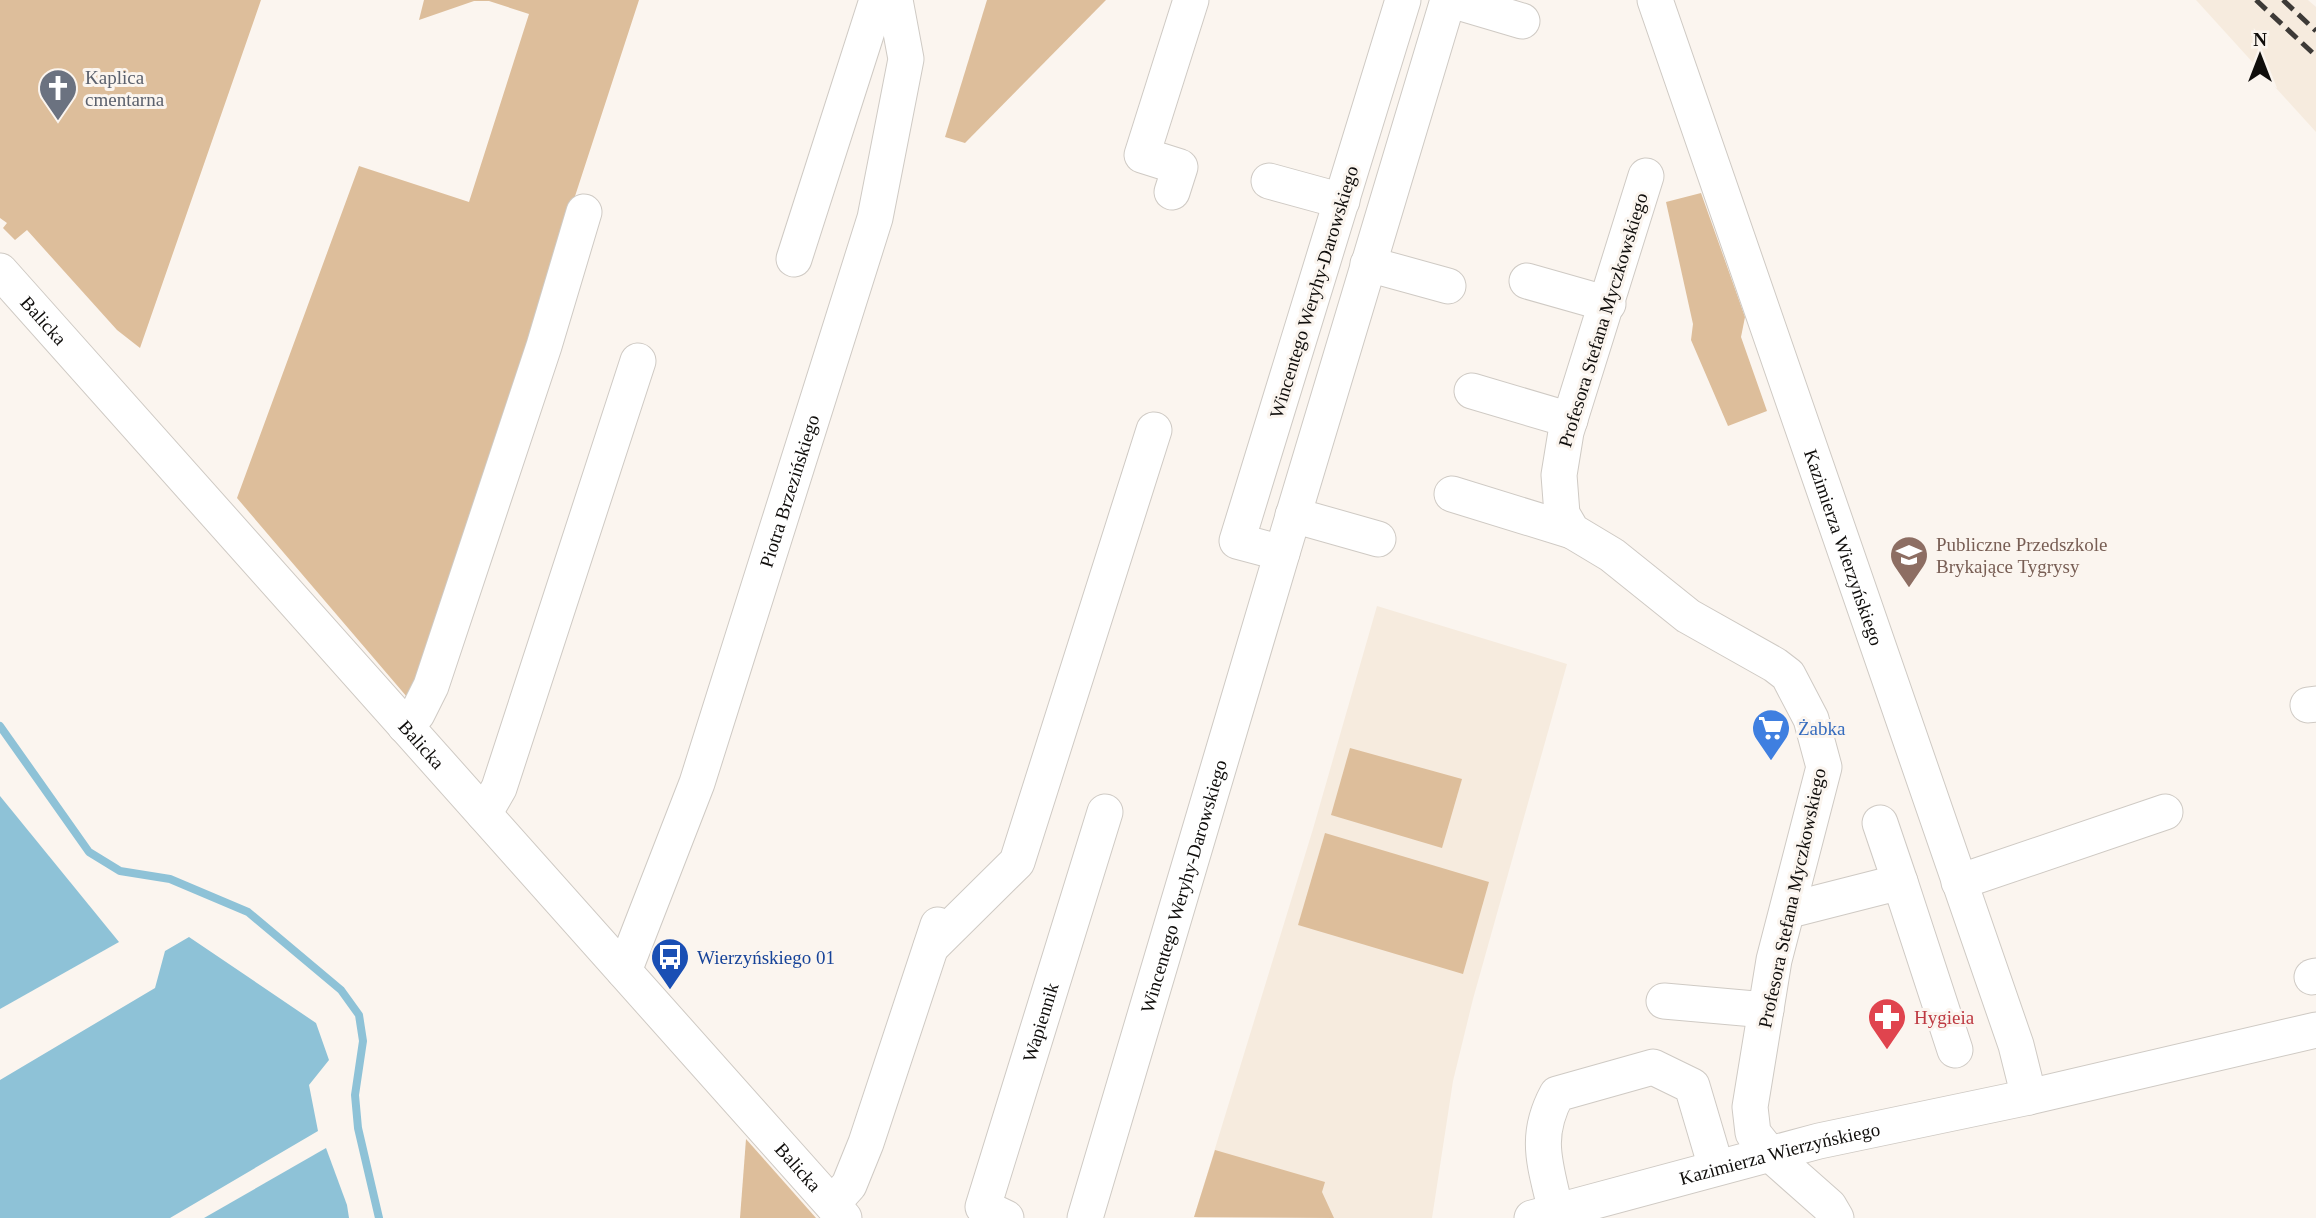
<svg xmlns="http://www.w3.org/2000/svg" width="2316" height="1218" viewBox="0 0 2316 1218" font-family="Georgia,serif">
<style>
.built{fill:#f6ebde}
.green{fill:#ddbe9b}
.water{fill:#8ec2d7}
.lines{fill:none;stroke-linecap:round;stroke-linejoin:round}
.stream{stroke:#8ec2d7;stroke-width:8}
.minor-casing{stroke:#cfcac4;stroke-width:37}
.minor{stroke:#fff;stroke-width:35}
.rail{stroke:#3d3a37;stroke-width:5;stroke-dasharray:14 7;stroke-linecap:butt}
.labels{text-anchor:middle;dominant-baseline:central;stroke-width:6;stroke-linejoin:round;paint-order:stroke}
.worship-label{font-size:19px;fill:#5b616d;stroke:#fbf5ef;text-anchor:start}
.street-label{font-size:19px;fill:#100e0c;stroke:#fbf5ef}
.education-label{font-size:19px;fill:#785e54;stroke:#fbf5ef;text-anchor:start}
.shop-label{font-size:19px;fill:#366cbe;stroke:#fbf5ef;text-anchor:start}
.transit-label{font-size:19px;fill:#164399;stroke:#fbf5ef;text-anchor:start}
.health-label{font-size:19px;fill:#be3a42;stroke:#fbf5ef;text-anchor:start}
</style>
<rect width="100%" height="100%" fill="#fbf5ef"/>
<g class="built">
<path d="M 2196,0 L 2308,0 L 2316,7 L 2316,132 Z"/>
<path d="M 1377,606 L 1567,664 L 1473,999 L 1453,1081 L 1432,1218 L 1198,1218 L 1194,1217 L 1313,829 Z"/>
</g>
<g class="green">
<path d="M 0,0 L 261,0 L 140,348 L 117,330 L 27,230 L 15,240 L 3,228 L 7,223 L 0,218 Z"/>
<path d="M 424,0 L 639,0 L 457,558 L 413,704 L 237,498 L 359,166 L 469,202 L 529,14 L 489,1 L 474,1 L 419,20 Z"/>
<path d="M 987,0 L 1106,0 L 965,143 L 945,137 Z"/>
<path d="M 1701,193 L 1745,317 L 1741,337 L 1767,411 L 1728,426 L 1691,340 L 1693,324 L 1666,202 Z"/>
<path d="M 1350,748 L 1462,779 L 1442,848 L 1331,815 Z"/>
<path d="M 1325,833 L 1489,882 L 1463,974 L 1298,925 Z"/>
<path d="M 746,1139 L 816,1218 L 740,1218 Z"/>
<path d="M 1215,1150 L 1325,1182 L 1322,1192 L 1334,1218 L 1194,1217 Z"/>
</g>
<g class="water">
<path d="M 0,796 L 119,942 L 0,1009 Z"/>
<path d="M 189,937 L 316,1023 L 329,1060 L 309,1085 L 318,1131 L 170,1218 L 0,1218 L 0,1080 L 155,988 L 165,951 Z"/>
<path d="M 326,1148 L 347,1205 L 349,1218 L 204,1218 Z"/>
</g>
<g class="lines">
<path class="stream" d="M 0,726 L 89,852 L 120,871 L 170,879 L 248,912 L 341,990 L 359,1015 L 363,1041 L 355,1095 L 358,1128 L 379,1218"/>
<defs>
<g id="minor">
<path d="M 1403,0 L 1237,541 L 1282,553 L 1448,0"/>
<path d="M 1451,0 L 1522,21"/>
<path id="s1" d="M 1655,0 L 2016,1045 L 2029,1097"/>
<path d="M 1646,176 L 1566,432 L 1559,475 L 1562,514 L 1572,531 L 1612,555 L 1688,616 L 1775,665 L 1788,675 L 1811,719 L 1824,767 L 1774,960 L 1750,1107 L 1753,1133 L 1769,1153 L 1829,1206 L 1836,1218"/>
<path d="M 1269,181 L 1342,201"/>
<path d="M 1172,192 L 1180,167 L 1142,155 L 1191,0"/>
<path d="M 794,259 L 877,0"/>
<path d="M 1368,264 L 1448,286"/>
<path id="s2" d="M 0,271 L 844,1218"/>
<path d="M 1527,281 L 1608,304"/>
<path d="M 1472,391 L 1570,420"/>
<path d="M 1452,494 L 1572,531"/>
<path d="M 1293,515 L 1378,539"/>
<path d="M 2308,705 L 2316,704"/>
<path d="M 405,726 L 417,714 L 431,686 L 544,346 L 584,212"/>
<path d="M 484,814 L 499,788 L 638,361"/>
<path d="M 1880,823 L 1900,882"/>
<path d="M 1959,882 L 2165,812"/>
<path d="M 1790,910 L 1900,882 L 1955,1050"/>
<path d="M 931,947 L 1017,862 L 1154,430"/>
<path id="s3" d="M 624,971 L 697,783 L 875,218 L 906,59 L 895,0"/>
<path d="M 2312,977 L 2316,976"/>
<path d="M 1664,1001 L 1766,1010"/>
<path d="M 832,1204 L 849,1185 L 866,1143 L 938,925"/>
<path d="M 1556,1212 C 1546,1166 1533,1138 1557,1094 L 1653,1067 L 1692,1086 L 1713,1157"/>
<path id="s4" d="M 1006,1218 L 983,1207 L 1105,812"/>
<path id="s5" d="M 1085,1218 L 1282,553"/>
<path id="s6" d="M 1532,1218 L 1819,1141 L 2029,1097 L 2316,1030"/>
</g>
</defs>
<use href="#minor" class="minor-casing"/>
<use href="#minor" class="minor"/>
<g class="rail">
<path d="M 2256,0 L 2316,56"/>
<path d="M 2283,0 L 2316,31"/>
</g>
</g>
<defs>
<symbol id="church-pin" viewBox="-11 -11 22 30"><path d="M0 17L-7.5 6A9.5 9.5 0 1 1 7.5 6Z" fill="#6b7280" stroke="#fbf5ef"/><path d="M-1.2-6h2.4v3.5h3.3v2.4h-3.3V6h-2.4V-.1h-3.3v-2.4h3.3Z" fill="#fff"/></symbol>
<symbol id="school-pin" viewBox="-11 -11 22 30"><path d="M0 17L-7.5 6A9.5 9.5 0 1 1 7.5 6Z" fill="#8d6e63" stroke="#fbf5ef"/><path d="M0-5L7-2L0 1L-7-2ZM-4 1L0 2.5L4 1V4Q0 6-4 4Z" fill="#fff"/></symbol>
<symbol id="supermarket-pin" viewBox="-11 -11 22 30"><path d="M0 17L-7.5 6A9.5 9.5 0 1 1 7.5 6Z" fill="#3f7fe0" stroke="#fbf5ef"/><path d="M-6-5.5h2.5l.6 2H6L4.5 2H-2.5L-4.4-4H-6ZM-1.5 3.2a1.3 1.3 0 1 0 .1 0ZM3 3.2a1.3 1.3 0 1 0 .1 0Z" fill="#fff"/></symbol>
<symbol id="bus-pin" viewBox="-11 -11 22 30"><path d="M0 17L-7.5 6A9.5 9.5 0 1 1 7.5 6Z" fill="#1a4fb4" stroke="#fbf5ef"/><path d="M-5-6H5V4H4V6H2V4H-2V6H-4V4H-5ZM-3.5-4V0h7V-4ZM-3.5 1.2v1.5H-2V1.2ZM2 1.2v1.5H3.5V1.2Z" fill="#fff"/></symbol>
<symbol id="pharmacy-pin" viewBox="-11 -11 22 30"><path d="M0 17L-7.5 6A9.5 9.5 0 1 1 7.5 6Z" fill="#e0444e" stroke="#fbf5ef"/><path d="M-2-6h4v4h4v4h-4v4h-4v-4h-4v-4h4Z" fill="#fff"/></symbol>
</defs>
<g fill-rule="evenodd">
<use href="#church-pin" x="36" y="66" width="44" height="60"/>
<use href="#school-pin" x="1887" y="533" width="44" height="60"/>
<use href="#supermarket-pin" x="1749" y="706" width="44" height="60"/>
<use href="#bus-pin" x="648" y="935" width="44" height="60"/>
<use href="#pharmacy-pin" x="1865" y="995" width="44" height="60"/>
</g>
<g class="labels">
<g class="worship-label">
<text x="85" y="77">Kaplica<tspan x="85" dy="22">cmentarna</tspan></text>
</g>
<g class="street-label">
<text transform="translate(1314 292) rotate(-73)">Wincentego Weryhy-Darowskiego</text>
<text transform="translate(1603 320) rotate(-73)">Profesora Stefana Myczkowskiego</text>
<text stroke="none"><textPath href="#s2" startOffset="66">Balicka</textPath></text>
<text stroke="none"><textPath href="#s3" startOffset="508">Piotra Brzezińskiego</textPath></text>
<text stroke="none"><textPath href="#s1" startOffset="579">Kazimierza Wierzyńskiego</textPath></text>
<text stroke="none"><textPath href="#s2" startOffset="634">Balicka</textPath></text>
<text stroke="none"><textPath href="#s5" startOffset="346">Wincentego Weryhy-Darowskiego</textPath></text>
<text transform="translate(1792 898) rotate(-78)">Profesora Stefana Myczkowskiego</text>
<text stroke="none"><textPath href="#s4" startOffset="219">Wapiennik</textPath></text>
<text stroke="none"><textPath href="#s6" startOffset="256">Kazimierza Wierzyńskiego</textPath></text>
<text stroke="none"><textPath href="#s2" startOffset="1200">Balicka</textPath></text>
</g>
<g class="education-label">
<text x="1936" y="544">Publiczne Przedszkole<tspan x="1936" dy="22">Brykające Tygrysy</tspan></text>
</g>
<g class="shop-label">
<text x="1798" y="728">Żabka</text>
</g>
<g class="transit-label">
<text x="697" y="957">Wierzyńskiego 01</text>
</g>
<g class="health-label">
<text x="1914" y="1017">Hygieia</text>
</g>
</g>
<g transform="translate(2260 56)" stroke="#fbf5ef" stroke-width="5" paint-order="stroke">
<path d="M0-5L12 26L0 18L-12 26Z" fill="#100e0c"/>
<text y="-10" font-size="19" font-weight="bold" text-anchor="middle" fill="#100e0c">N</text>
</g>
</svg>
